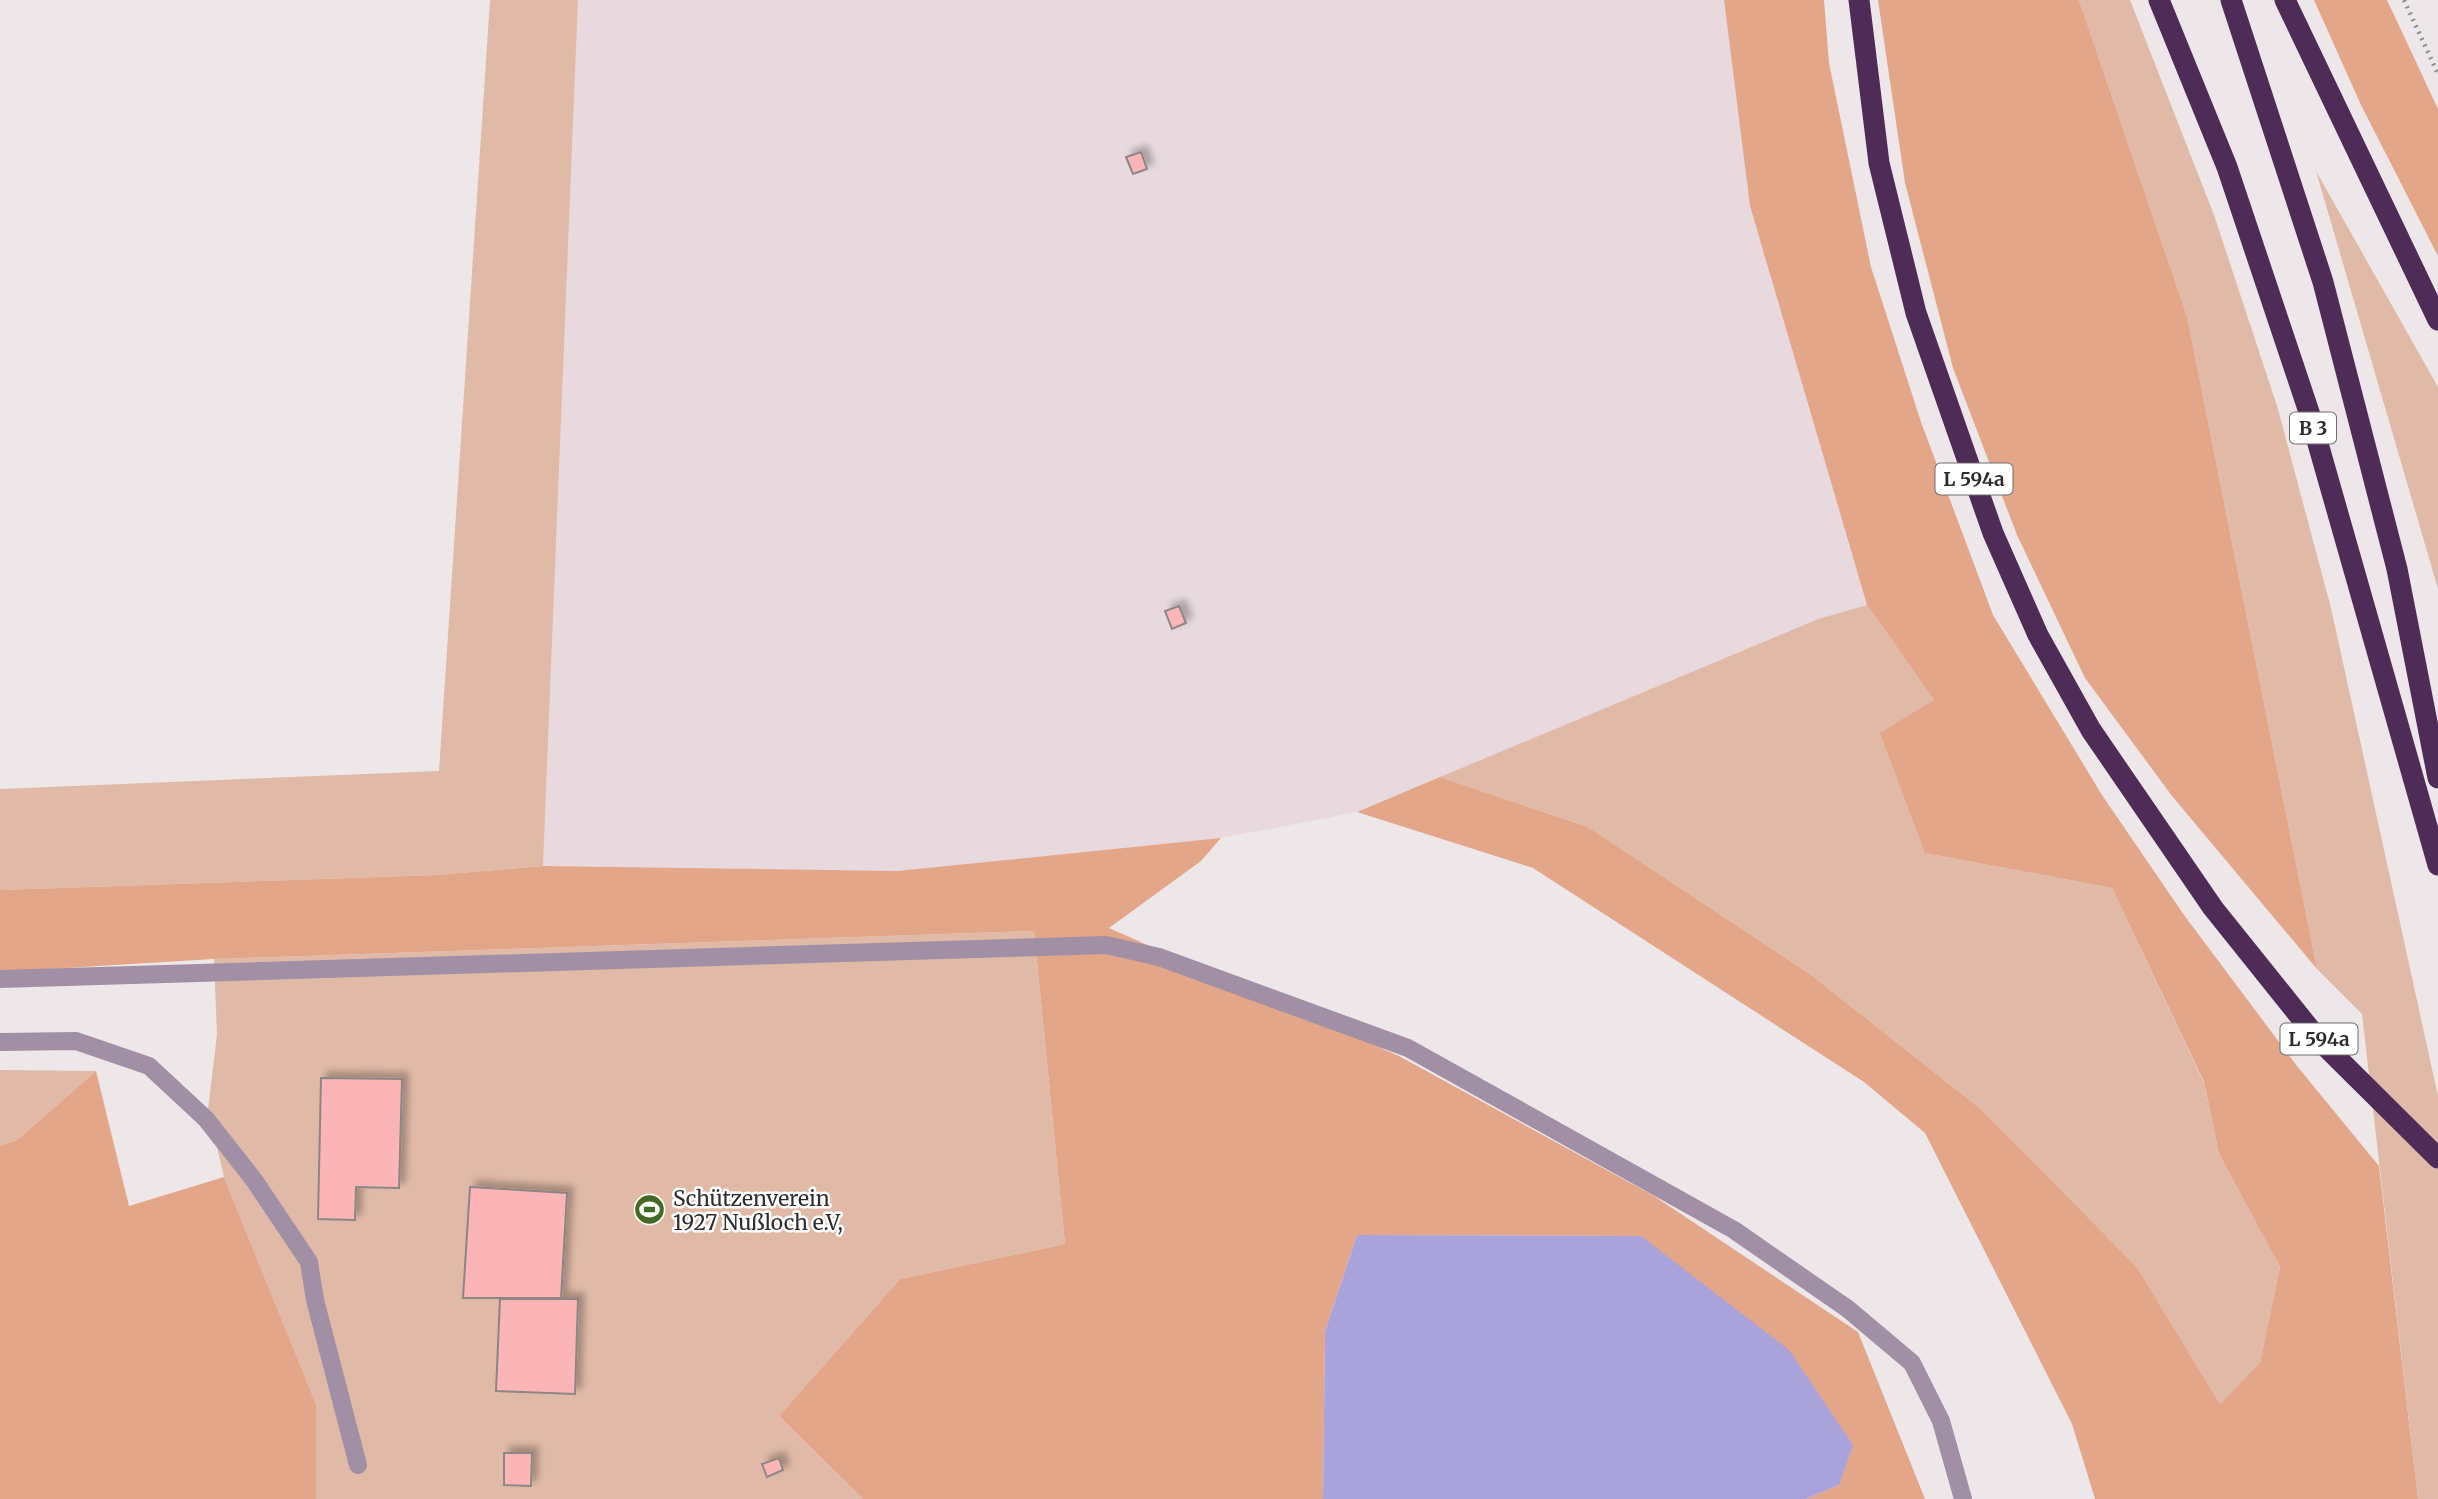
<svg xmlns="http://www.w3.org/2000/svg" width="2438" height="1499" viewBox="0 0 2438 1499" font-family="Merriweather,serif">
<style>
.built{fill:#e8d9df}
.green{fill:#e0baa7}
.forest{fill:#e3a689}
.water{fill:#a9a2db}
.building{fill:#fcb5b7;stroke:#8d8686;stroke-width:2;filter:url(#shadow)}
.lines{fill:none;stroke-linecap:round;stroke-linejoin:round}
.path{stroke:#938e90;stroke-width:4.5;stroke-dasharray:2 5;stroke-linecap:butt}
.lane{stroke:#a18fa5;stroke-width:18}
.highway{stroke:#4e2c57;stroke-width:21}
.labels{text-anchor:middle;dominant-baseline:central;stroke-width:5;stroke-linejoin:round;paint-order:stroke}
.shield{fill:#fff;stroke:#6e6c6d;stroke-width:2}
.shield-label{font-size:19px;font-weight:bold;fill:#302d2e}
.poi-label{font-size:21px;fill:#302d2e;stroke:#fff;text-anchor:start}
</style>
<defs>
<filter id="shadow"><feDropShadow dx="6" dy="-6" stdDeviation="3.5" flood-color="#0004"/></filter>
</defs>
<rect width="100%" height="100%" fill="#eee7ea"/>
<path class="built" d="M 578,0 L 1724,0 L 1750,206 L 1867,605 L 1818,619 L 1357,812 L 1221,838 L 897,871 L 543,866 Z"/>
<g class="green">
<path d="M 490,0 L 578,0 L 543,866 L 437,875 L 0,890 L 0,789 L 439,771 Z"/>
<path d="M 2079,0 L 2130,0 L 2214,215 L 2278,409 L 2331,608 L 2438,1096 L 2438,1499 L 2418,1499 L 2362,1014 L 2317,969 L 2187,316 Z"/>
<path d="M 2316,171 L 2438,387 L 2438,589 Z"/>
<path d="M 1867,605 L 1934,700 L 1925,853 L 2112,888 L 2204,1083 L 2219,1154 L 2280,1267 L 2260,1364 L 2220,1404 L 2137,1267 L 1982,1110 L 1810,974 L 1588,827 L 1440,777 L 1818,619 Z"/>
<path d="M 1034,931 L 1065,1244 L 900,1279 L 779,1416 L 863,1499 L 316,1499 L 316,1404 L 224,1177 L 208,1109 L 217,1035 L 214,959 Z"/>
<path d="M 0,1070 L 96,1071 L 17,1140 L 0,1146 Z"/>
</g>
<g class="forest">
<path d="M 1724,0 L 1824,0 L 1829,63 L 1871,267 L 1921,422 L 1993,615 L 2102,795 L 2184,915 L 2297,1066 L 2379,1166 L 2418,1499 L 2095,1499 L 2072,1424 L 1925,1133 L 1864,1082 L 1533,868 L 1357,812 L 1440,777 L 1588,827 L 1810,974 L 1982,1110 L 2137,1267 L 2220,1404 L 2260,1363 L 2280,1267 L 2219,1154 L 2204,1082 L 2112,888 L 1925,853 L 1880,733 L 1934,700 L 1867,605 L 1750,206 Z"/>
<path d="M 1878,0 L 2079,0 L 2187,316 L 2317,969 L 2172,796 L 2085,678 L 2017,535 L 1953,368 L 1905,183 Z"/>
<path d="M 2314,0 L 2387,0 L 2438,109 L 2438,256 L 2361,105 Z"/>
<path d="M 1221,838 L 1201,861 L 1109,928 L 1399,1056 L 1654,1196 L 1858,1332 L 1925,1499 L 1806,1499 L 1839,1485 L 1641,1236 L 1357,1235 L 1325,1331 L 1323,1499 L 863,1499 L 779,1416 L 900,1279 L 1065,1244 L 1034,931 L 214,959 L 0,972 L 0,890 L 437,875 L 543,866 L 897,871 Z"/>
<path d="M 96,1071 L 129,1206 L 224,1177 L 316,1404 L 316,1499 L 0,1499 L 0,1146 L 17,1140 Z"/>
</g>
<path class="water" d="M 1357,1235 L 1641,1236 L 1789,1350 L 1853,1445 L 1839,1485 L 1806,1499 L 1323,1499 L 1325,1331 Z"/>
<g class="building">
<path d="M 1141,152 L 1147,169 L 1133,174 L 1126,157 Z"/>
<path d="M 1179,606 L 1186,623 L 1172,629 L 1165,611 Z"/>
<path d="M 321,1078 L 402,1079 L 399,1188 L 356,1187 L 355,1220 L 318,1219 Z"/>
<path d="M 470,1187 L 567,1193 L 561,1298 L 463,1298 Z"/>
<path d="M 500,1299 L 578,1299 L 575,1394 L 496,1391 Z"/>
<path d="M 504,1453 L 532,1453 L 531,1486 L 504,1485 Z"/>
<path d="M 779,1458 L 783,1470 L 767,1477 L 762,1464 Z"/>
</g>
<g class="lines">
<path class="path" d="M 2404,0 L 2438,74"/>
<g class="lane">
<path d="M 0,979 L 1106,945 L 1159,957 L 1408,1048 L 1734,1230 L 1848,1309 L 1912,1363 L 1941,1421 L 1963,1499"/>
<path d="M 0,1042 L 76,1041 L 149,1066 L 206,1119 L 254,1180 L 309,1262 L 315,1300 L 358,1465"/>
</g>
<g class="highway">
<path d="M 1859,0 L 1879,163 L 1916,313 L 1993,533 L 2038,635 L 2091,730 L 2213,908 L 2318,1039 L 2438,1158"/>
<path d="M 2159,0 L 2227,167 L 2309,412 L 2438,865"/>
<path d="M 2231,0 L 2323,282 L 2397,569 L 2438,778"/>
<path d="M 2285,0 L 2438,320"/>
</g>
</g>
<defs>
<symbol id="stadium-disc" viewBox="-11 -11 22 22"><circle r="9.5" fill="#436a25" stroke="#fff"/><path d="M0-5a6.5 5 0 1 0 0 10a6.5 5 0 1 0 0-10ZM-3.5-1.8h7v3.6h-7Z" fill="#fff"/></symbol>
</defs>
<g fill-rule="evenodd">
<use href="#stadium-disc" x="632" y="1192" width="35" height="35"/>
</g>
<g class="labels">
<g class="shield">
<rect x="2290" y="412.5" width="46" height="31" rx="5"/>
<rect x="1935.5" y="463.5" width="77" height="31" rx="5"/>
<rect x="2280.5" y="1023.5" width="77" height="31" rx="5"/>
</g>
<g class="shield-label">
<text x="2313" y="428">B 3</text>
<text x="1974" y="479">L 594a</text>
<text x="2319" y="1039">L 594a</text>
</g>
<g class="poi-label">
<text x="673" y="1198">Schützenverein<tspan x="673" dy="24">1927 Nußloch e.V,</tspan></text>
</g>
</g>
</svg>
